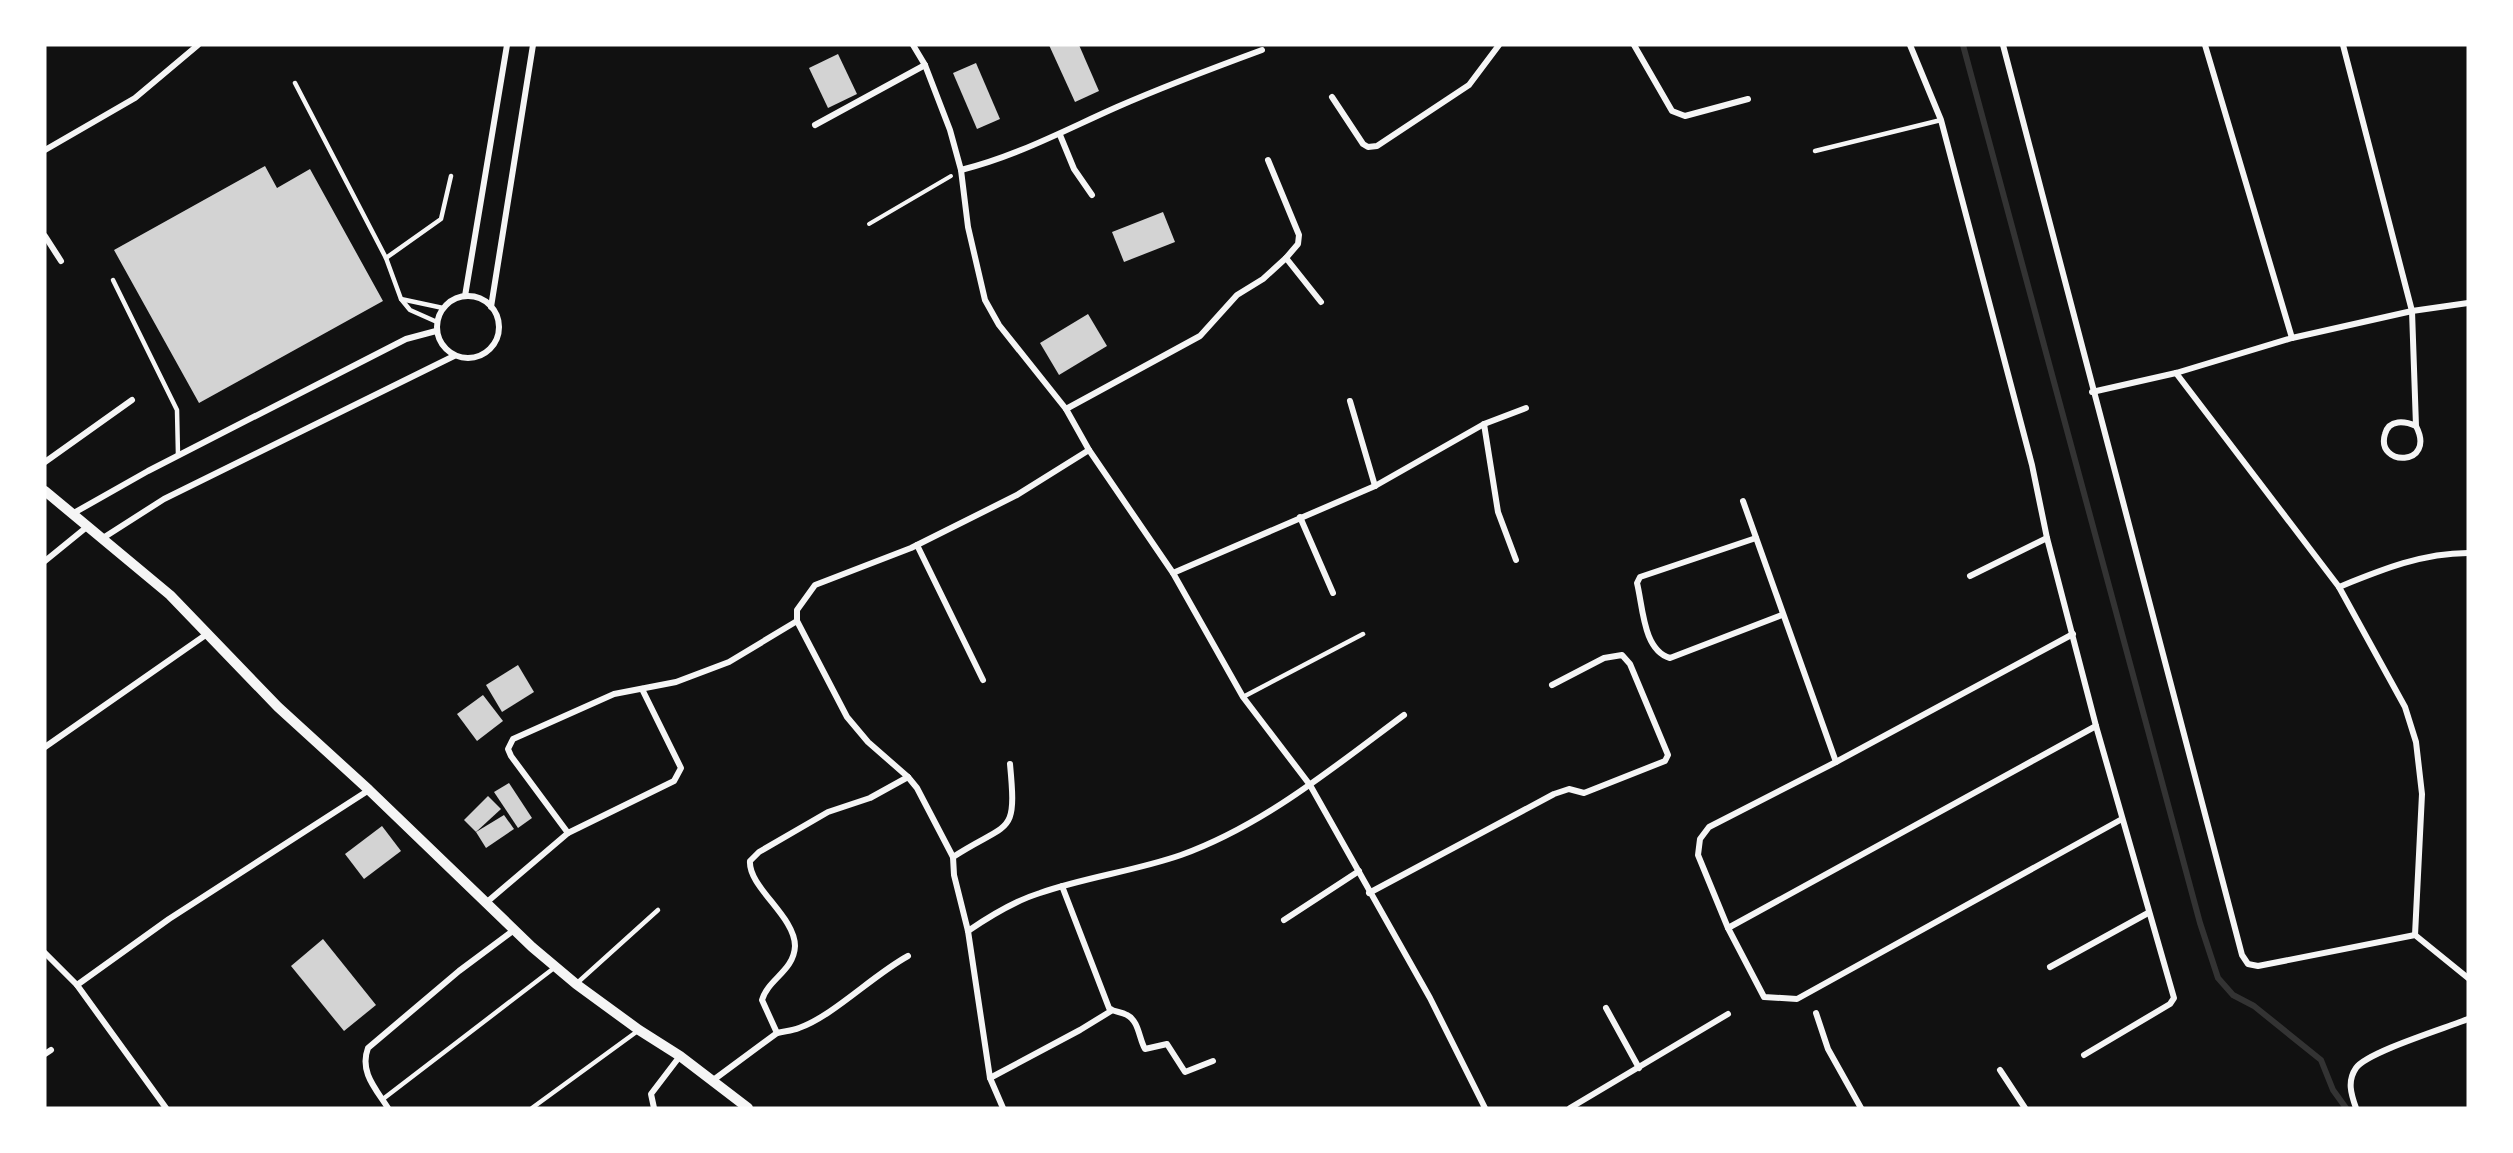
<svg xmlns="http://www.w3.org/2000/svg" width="2513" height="1153" viewBox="0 0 2513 1153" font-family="Overpass,sans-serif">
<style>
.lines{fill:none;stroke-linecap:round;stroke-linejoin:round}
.stream{stroke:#333;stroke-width:6}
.building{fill:#d3d3d3}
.path{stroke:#f5f5f5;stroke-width:4}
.service{stroke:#f5f5f5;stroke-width:4.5}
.minor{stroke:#f5f5f5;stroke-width:6}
.tertiary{stroke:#f5f5f5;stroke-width:10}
</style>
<rect width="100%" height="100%" fill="#111"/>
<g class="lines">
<path class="stream" d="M 1963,45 L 2200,923 L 2218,978 L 2233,995 L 2254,1006 L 2321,1060 L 2333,1090 L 2346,1108"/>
</g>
<g class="building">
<path d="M 1049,45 L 1079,45 L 1099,91 L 1075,102 Z"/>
<path d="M 838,54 L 857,94 L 828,108 L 809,68 Z"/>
<path d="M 976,63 L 1000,119 L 977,129 L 953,73 Z"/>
<path d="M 265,166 L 277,188 L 310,169 L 383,301 L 199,403 L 114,250 Z"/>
<path d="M 1163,212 L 1175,242 L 1124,262 L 1112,232 Z"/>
<path d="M 1088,314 L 1107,346 L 1059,375 L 1040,343 Z"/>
<path d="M 518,665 L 534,692 L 502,712 L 486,685 Z"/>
<path d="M 483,695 L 503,721 L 477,741 L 457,714 Z"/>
<path d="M 509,783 L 532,818 L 518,828 L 494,792 Z"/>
<path d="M 488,796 L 501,809 L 476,832 L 464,820 Z"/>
<path d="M 504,815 L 514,829 L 486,848 L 476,832 Z"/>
<path d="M 382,826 L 401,851 L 364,879 L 345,854 Z"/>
<path d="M 323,939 L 376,1005 L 344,1031 L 291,966 Z"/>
</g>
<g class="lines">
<path class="path" d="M 869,224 L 951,176"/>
<g class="service">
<path d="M 295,83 L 386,258 L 401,299 L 410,310 L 437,322"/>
<path d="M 1815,151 L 1941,120"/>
<path d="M 386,258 L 441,219 L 451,176"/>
<path d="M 113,280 L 177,410 L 178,455"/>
<path d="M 401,299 L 443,308"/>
<path d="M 1243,697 L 1363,634"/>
<path d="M 576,984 L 658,910"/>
<path d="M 383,1099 L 554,968"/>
<path d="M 532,1108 L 639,1030"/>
</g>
<g class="minor">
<path d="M 913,45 L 925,65 L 950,130 L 961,170 L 968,227 L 985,300 L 999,325 L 1066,409 L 1089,450 L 1173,573 L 1243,697 L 1310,785 L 1430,998 L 1485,1108"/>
<path d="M 1634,45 L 1672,111 L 1685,116 L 1748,99"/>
<path d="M 1910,45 L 1941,120 L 2032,465 L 2047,538 L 2096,726 L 2174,998 L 2170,1004 L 2084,1055"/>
<path d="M 2003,45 L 2242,955 L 2248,964 L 2258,966 L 2415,935 L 2468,978"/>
<path d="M 2205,45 L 2292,338"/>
<path d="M 2343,45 L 2412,311 L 2416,426 C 2437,467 2375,467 2385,434 C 2389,419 2405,421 2416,426"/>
<path d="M 1332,97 L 1363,144 L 1368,147 L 1377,146 L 1469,85 L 1499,45"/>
<path d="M 815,125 L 925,65"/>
<path d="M 1060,135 L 1074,169 L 1092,195"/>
<path d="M 45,150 L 135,98 L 198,45"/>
<path d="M 961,170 C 1017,156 1065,130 1117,107 C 1165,86 1213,68 1262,50"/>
<path d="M 45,236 L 61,261"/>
<path d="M 1286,258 L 1321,302"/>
<path d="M 465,296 L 507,45"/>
<circle cx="468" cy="327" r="31"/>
<path d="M 491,307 L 533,45"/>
<path d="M 2176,373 L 2339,587 L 2405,707 L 2416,742 L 2422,794 L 2415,935"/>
<path d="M 2092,392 L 2176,373 L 2292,338 L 2412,311 L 2468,303"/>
<path d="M 1350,401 L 1375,486"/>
<path d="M 1066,409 L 1200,336 L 1237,295 L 1263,279 L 1286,258 L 1298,244 L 1299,235 L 1268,160"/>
<path d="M 1484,424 L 1498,512 L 1516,560"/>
<path d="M 45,462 L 132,400"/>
<path d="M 1743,501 L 1836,762"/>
<path d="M 72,514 L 148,471 L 406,339 L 436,331"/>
<path d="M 1300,517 L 1333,593"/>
<path d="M 103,538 L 164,499 L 454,356"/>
<path d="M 1756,538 L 1640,577 L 1637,583 C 1643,607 1643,650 1670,658 L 1782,615"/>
<path d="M 917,545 L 983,680"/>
<path d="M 45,561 L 88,526"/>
<path d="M 1173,573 L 1375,486 L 1484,424 L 1526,408"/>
<path d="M 1970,576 L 2047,538"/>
<path d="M 2339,587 C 2381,570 2422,553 2468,553"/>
<path d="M 2073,634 L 1836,762 L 1709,827 L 1700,839 L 1698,855 L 1728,928 L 1764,997 L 1797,999 L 2122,819"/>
<path d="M 45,747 L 207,634"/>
<path d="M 568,833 L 674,781 L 681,768 L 642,689"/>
<path d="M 953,857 C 1010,820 1017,838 1010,764"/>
<path d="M 1062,886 L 1109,1008 C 1115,1013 1120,1011 1127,1015 C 1139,1021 1139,1039 1145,1049 L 1167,1044 L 1185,1072 L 1213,1061"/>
<path d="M 1369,893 L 1554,794 L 1569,789 L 1584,793 L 1665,761 L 1668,755 L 1630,664 L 1622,655 L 1604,658 L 1552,685"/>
<path d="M 487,902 L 568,833 L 511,756 L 508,749 L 513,739 L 614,694 L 676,682 L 729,662 L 797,621"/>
<path d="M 1284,920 L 1359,871"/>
<path d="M 1728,928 L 2096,726"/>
<path d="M 968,931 C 990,916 1014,901 1040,893 C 1086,877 1135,871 1181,855 C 1264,825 1334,767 1404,715"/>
<path d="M 45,953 L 77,985 L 166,1108"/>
<path d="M 2050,967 L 2148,913"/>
<path d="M 77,985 L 169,919 L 369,790"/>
<path d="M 1606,1008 L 1639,1068"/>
<path d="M 1816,1013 L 1828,1049 L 1861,1108"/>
<path d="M 777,1033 C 784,1031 792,1031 799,1028 C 833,1016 873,975 908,956"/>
<path d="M 45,1054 L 51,1050"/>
<path d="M 2000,1070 L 2025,1108"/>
<path d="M 990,1078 L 1080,1030 L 1111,1011"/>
<path d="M 712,1081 L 777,1033 L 762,1000 C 768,979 794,971 795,946 C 795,916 748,887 750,861 L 759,852 L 828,812 L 870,798 L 908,777"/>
<path d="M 388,1108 C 376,1089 359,1072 368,1048 L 459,971 L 514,930"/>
<path d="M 654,1108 L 651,1094 L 680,1056"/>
<path d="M 1003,1108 L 990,1078 L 968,931 L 954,875 L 953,857 L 917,788 L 908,777 L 868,742 L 847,717 L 797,621 L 797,610 L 815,585 L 911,548 L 1017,495 L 1089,450"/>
<path d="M 1570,1108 L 1728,1014"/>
<path d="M 2356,1108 C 2351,1094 2347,1081 2356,1068 C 2367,1052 2446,1028 2468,1019"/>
</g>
<path class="tertiary" d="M 45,491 L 170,595 L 278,707 L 369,790 L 532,947 L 576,984 L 639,1030 L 680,1056 L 748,1108"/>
</g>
<rect width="2513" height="1153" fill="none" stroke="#ffffff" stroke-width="93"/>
</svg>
